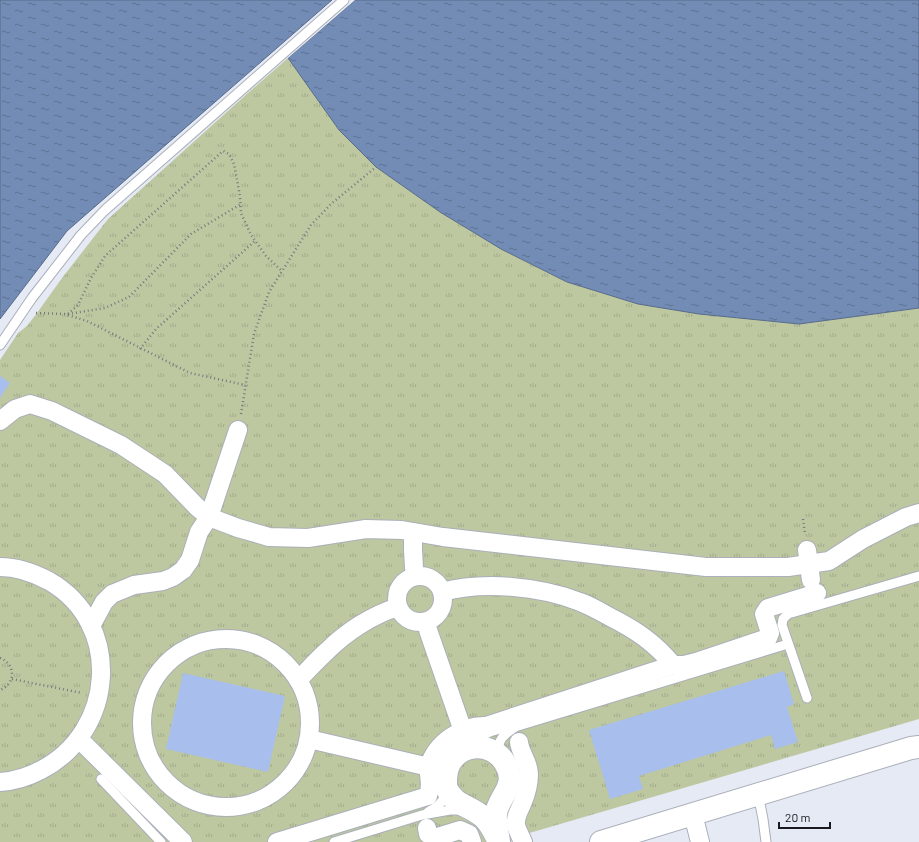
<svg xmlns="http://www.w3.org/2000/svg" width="919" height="842" viewBox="0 0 919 842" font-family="Barlow,sans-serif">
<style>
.park{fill:url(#park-tufts)}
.water{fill:url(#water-ripples);stroke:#576a88}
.pier{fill:#e5eaf5}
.building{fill:#a8beec}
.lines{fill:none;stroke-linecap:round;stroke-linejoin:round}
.lane-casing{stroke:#aaafb9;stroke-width:11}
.street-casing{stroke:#aaafb9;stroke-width:20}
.secondary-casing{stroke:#aaafb9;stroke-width:24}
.path{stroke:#75787f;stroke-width:2.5;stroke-dasharray:1 3;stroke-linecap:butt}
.lane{stroke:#fff;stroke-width:9}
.street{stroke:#fff;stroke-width:18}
.secondary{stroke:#fff;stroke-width:22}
</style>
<defs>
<pattern id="park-tufts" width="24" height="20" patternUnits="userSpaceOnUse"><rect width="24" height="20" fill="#bdc8a1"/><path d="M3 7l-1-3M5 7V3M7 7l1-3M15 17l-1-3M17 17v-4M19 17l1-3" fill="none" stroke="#a2ab8a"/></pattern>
<pattern id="water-ripples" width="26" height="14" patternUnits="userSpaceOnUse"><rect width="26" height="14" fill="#728cb6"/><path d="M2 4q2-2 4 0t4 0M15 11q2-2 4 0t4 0" fill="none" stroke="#5d7293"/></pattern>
</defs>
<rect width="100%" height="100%" fill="#e5eaf5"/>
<path class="park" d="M 288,58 L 339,130 L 376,167 L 440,212 L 501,249 L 567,282 L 638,304 L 699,314 L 799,324 L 919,308 L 919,719 L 499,842 L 0,842 L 0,360 L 18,333 L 27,326 L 37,313 L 62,278 L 108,219 L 249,92 Z"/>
<g class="water">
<path d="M 0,0 L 332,0 L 67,231 L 0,319 Z"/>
<path d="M 355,0 L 919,0 L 919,308 L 799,324 L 699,314 L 638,304 L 567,282 L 501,249 L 440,212 L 376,167 L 339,130 L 288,58 Z"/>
</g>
<path class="pier" d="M 352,0 L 355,0 L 288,58 L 287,56 Z"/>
<g class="building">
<path d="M 0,376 L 10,383 L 0,398 Z"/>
<path d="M 784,671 L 794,704 L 787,707 L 798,742 L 775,749 L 771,735 L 639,776 L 643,789 L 610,799 L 589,730 Z"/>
<path d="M 183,673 L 285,696 L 268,772 L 166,749 Z"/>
</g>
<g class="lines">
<defs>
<g id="lane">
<path d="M 0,345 L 32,298 L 81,235 L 105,210 L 344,0"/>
<path d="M 807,698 L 782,625 L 783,619 L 788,614 L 919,576"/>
<path d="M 470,743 C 484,734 497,727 515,727 L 788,644"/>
<path d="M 499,753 C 497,739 504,735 515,727"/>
<path d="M 101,779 L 161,842"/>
<path d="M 758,794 L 763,819 L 766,842"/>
<path d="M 428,812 C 437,807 444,802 447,791"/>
<path d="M 334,842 L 422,815 L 450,810 L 461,810"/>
</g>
<g id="street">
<path d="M 0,421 L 15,409 L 30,404 L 52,411 L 121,445 L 165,474 L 197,507 L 209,517 L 238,528 L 269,537 L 308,538 L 366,529 L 402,530 L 443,537 L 706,567 L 788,567 L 829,561 L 863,539 L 906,517 L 919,513"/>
<path d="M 413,532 L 413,550 L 414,568"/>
<path d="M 807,550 L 811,580"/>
<path d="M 0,567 C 18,567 34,573 49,581 C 124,624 115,732 41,770 C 28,777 14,781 0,782"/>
<circle cx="420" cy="599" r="23"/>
<path d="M 442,592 C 483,581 540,586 580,602 C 591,606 601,612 610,617 C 636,630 655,643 673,665"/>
<path d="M 91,626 L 104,602 L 112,594 L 134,585 L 163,581 L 173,577 L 183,570 L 190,560 L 199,532 L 209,517 L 238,430"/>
<path d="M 428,630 L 463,731"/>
<circle cx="226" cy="723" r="84"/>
<path d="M 298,680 C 308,670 317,660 327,651 C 346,632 372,615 398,607"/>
<path d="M 79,739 L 183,842"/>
<path d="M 309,739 L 429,767"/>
<path d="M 519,742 C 520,753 529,762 529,774 C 529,784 526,795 522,804 C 519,811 515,817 516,825 C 517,830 521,837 523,842"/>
<path d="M 693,814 L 700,842"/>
<path d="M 427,828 L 428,834 L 434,838 L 460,830 L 469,834 L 472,842"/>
<path d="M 277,842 L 428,796 C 433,783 427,774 429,766 C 436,743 462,725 486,726 L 673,665 L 684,665 L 696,662 L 768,638 L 770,633 L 764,614 L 768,608 L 817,593"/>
</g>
<g id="secondary">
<path d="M 499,842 C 498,833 495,823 496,814 C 498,796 519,786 505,763 C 491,739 454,743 447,771 C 446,777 445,783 447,789 C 455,806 471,806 483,817 C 490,823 495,834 499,842"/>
<path d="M 601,842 L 911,748 L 919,747"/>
</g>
</defs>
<use href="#lane" class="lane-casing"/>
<use href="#street" class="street-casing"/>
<use href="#secondary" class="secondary-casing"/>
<g class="path">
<path d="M 36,313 L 68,314 L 78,305 L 91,278 L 105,256 L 223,151 L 229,154 L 234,164 L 240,196 L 241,213 L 251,235 L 266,256 L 282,271"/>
<path d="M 68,314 L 105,308 L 129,297 L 191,234 L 241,204"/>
<path d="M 68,315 L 87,321 L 190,373 L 245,385"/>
<path d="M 140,349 L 156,329 L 255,241"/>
<path d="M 241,414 L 254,334 L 269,292 L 311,225 L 331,204 L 376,167"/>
<path d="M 803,519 L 805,534"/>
<path d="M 0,658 C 16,664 16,684 0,690"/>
<path d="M 12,679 L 82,693"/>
</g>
<use href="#lane" class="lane"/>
<use href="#street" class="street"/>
<use href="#secondary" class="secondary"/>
</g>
<path d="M779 822v6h51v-6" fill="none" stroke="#17191d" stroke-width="2"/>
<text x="785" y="822" font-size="12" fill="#17191d" stroke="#e5eaf5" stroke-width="3" paint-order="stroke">20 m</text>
</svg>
